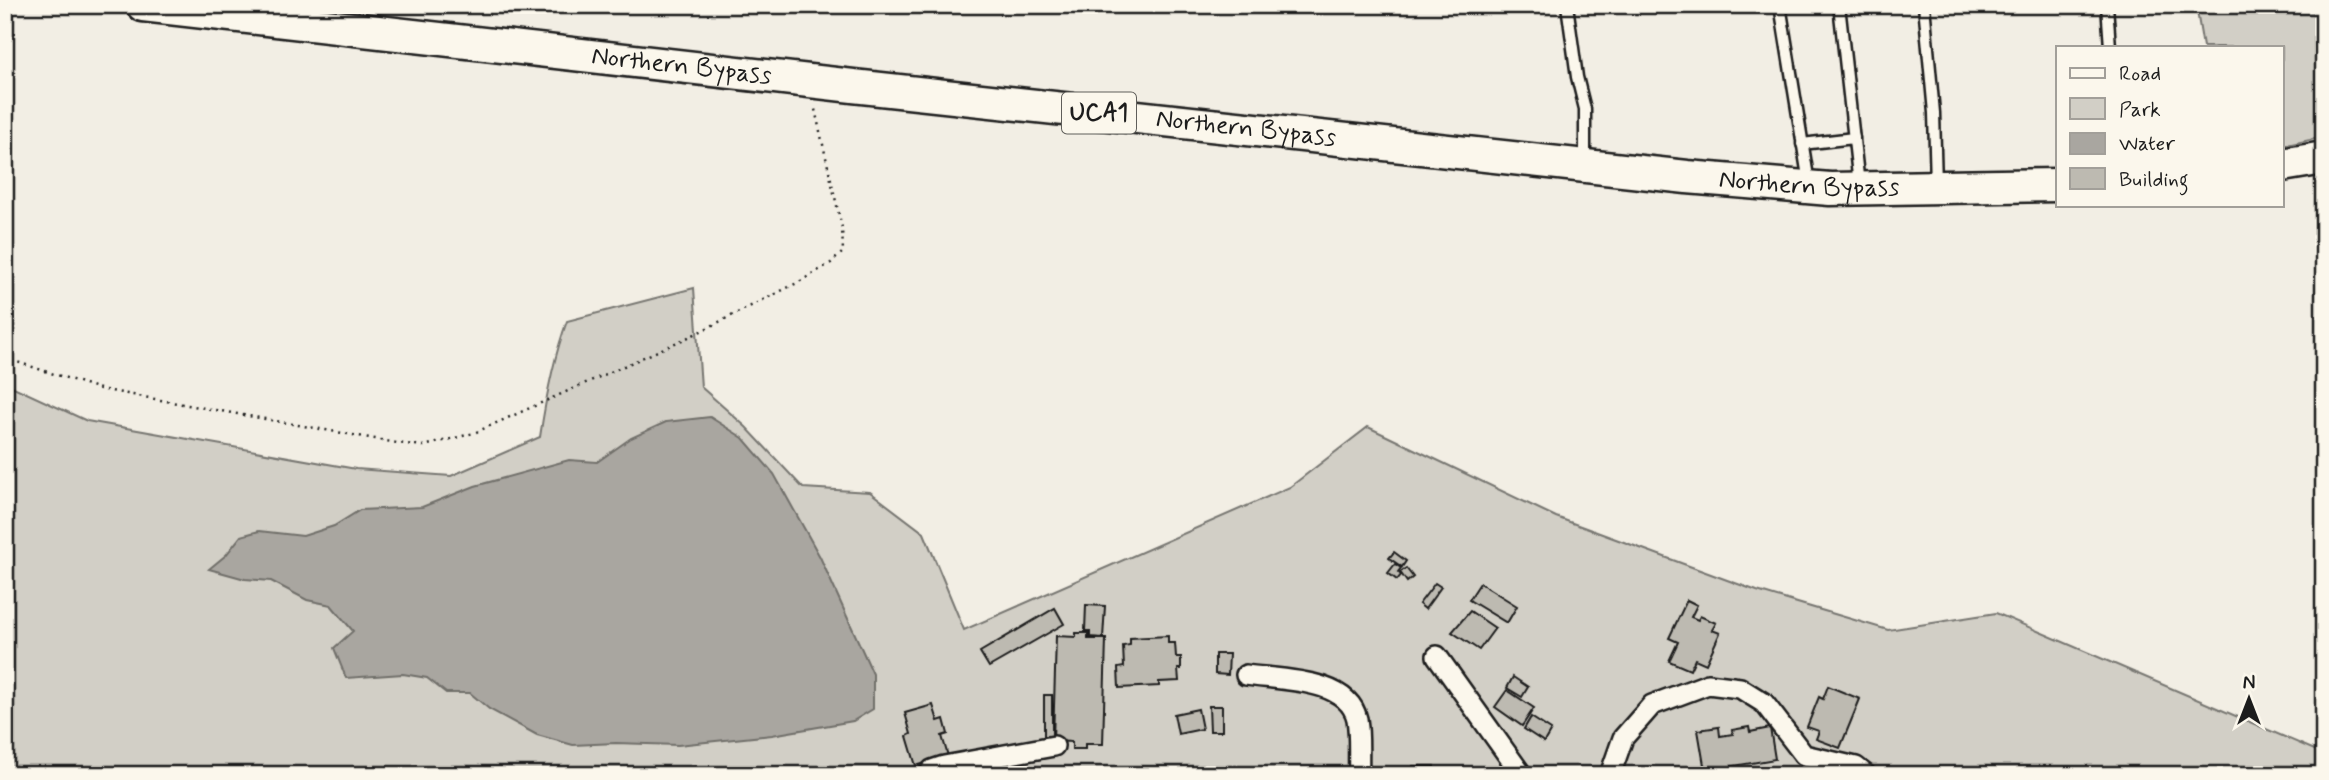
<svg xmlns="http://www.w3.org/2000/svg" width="2329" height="780" viewBox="0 0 2329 780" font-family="Mynerve,sans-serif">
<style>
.green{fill:#d2cfc6;stroke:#777671;stroke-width:2}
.water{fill:#a9a6a0;stroke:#716f6b;stroke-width:2}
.building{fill:#bdbab1;stroke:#1c1c1c;stroke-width:2}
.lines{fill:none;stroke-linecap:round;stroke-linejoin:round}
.service-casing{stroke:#1c1c1c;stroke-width:15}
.minor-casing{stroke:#1c1c1c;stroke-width:24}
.primary-casing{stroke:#1c1c1c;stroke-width:37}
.path{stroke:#1c1c1c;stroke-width:2.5;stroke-dasharray:2 5;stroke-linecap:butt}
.service{stroke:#fbf7ec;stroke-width:10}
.minor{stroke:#fbf7ec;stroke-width:19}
.primary{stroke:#fbf7ec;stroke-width:32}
.labels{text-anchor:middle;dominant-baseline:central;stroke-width:5;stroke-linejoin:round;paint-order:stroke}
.shield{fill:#fbf7ec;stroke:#5f5e5a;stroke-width:2}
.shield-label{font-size:24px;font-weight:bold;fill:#1c1c1c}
.street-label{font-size:26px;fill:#1c1c1c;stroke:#fbf7ec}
</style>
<rect width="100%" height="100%" fill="#f2eee4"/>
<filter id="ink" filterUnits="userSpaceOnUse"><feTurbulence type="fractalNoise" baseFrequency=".0143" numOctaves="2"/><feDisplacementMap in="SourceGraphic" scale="14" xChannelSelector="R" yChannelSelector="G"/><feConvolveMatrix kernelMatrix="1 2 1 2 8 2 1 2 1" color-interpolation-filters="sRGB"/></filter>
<g filter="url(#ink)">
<g class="green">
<path d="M 2196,5 L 2324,5 L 2324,137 L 2282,146 L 2282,47 L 2203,47 Z"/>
<path d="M 694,288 L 701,387 L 746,427 L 803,488 L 870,492 L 924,533 L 964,630 L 1290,487 L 1368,427 L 1556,517 L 1757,591 L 1888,630 L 1996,613 L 2324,754 L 2324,775 L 5,775 L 5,383 L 87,421 L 356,469 L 451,476 L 540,437 C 546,397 553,359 567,321 Z"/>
</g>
<path class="water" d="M 710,417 L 743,438 L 774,474 L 820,557 L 873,674 L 873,709 L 853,721 L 772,735 L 678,745 L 616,743 L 573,745 L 537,735 L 489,709 L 470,693 L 446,693 L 427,678 L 403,674 L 346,678 L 334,648 L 353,631 L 331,605 L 307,600 L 271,581 L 245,579 L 209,569 L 226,555 L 241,536 L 259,531 L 303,536 L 334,526 L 360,510 L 422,507 L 475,486 L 569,460 L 597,462 L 631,438 L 666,422 Z"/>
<g class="building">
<path d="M 1394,552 L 1406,561 L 1402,567 L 1389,558 Z"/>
<path d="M 1395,564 L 1401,568 L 1398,572 L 1401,575 L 1397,580 L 1388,573 Z"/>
<path d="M 1406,568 L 1413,577 L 1407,582 L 1400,572 Z"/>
<path d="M 1435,583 L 1441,587 L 1425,609 L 1419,604 Z"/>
<path d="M 1480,583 L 1517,606 L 1507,623 L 1469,600 Z"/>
<path d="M 1687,600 L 1697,605 L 1691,617 L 1698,620 L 1700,616 L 1716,623 L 1712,630 L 1720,633 L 1706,664 L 1695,659 L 1690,670 L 1669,661 L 1678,642 L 1669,638 Z"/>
<path d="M 1086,605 L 1105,606 L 1103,638 L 1090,637 L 1090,631 L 1085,631 Z"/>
<path d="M 1055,608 L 1064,624 L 989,667 L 980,652 Z"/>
<path d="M 1470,611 L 1495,628 L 1479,650 L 1452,632 Z"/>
<path d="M 1076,633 L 1088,633 L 1088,639 L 1106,639 L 1103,744 L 1085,744 L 1085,749 L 1072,749 L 1072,742 L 1053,741 L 1056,636 L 1076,637 Z"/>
<path d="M 1168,636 L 1168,643 L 1175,643 L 1176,657 L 1181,657 L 1181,669 L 1178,669 L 1179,681 L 1159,682 L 1159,686 L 1119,688 L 1118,668 L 1124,667 L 1123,646 L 1130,645 L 1130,638 Z"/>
<path d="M 1215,654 L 1229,654 L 1228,675 L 1215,674 Z"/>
<path d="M 1513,677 L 1528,687 L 1522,697 L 1507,688 Z"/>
<path d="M 1828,686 L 1860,699 L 1840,748 L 1816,739 L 1819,731 L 1807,727 L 1819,697 L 1823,699 Z"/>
<path d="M 1507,690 L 1534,708 L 1522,726 L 1495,707 Z"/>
<rect x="1044" y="695" width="8" height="42"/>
<path d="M 933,705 L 938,721 L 944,719 L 948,734 L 942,736 L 948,756 L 916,766 L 907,736 L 911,734 L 905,713 Z"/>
<path d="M 1209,706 L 1222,706 L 1222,731 L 1210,731 Z"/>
<path d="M 1198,709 L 1202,729 L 1178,734 L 1174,714 Z"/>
<path d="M 1531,717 L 1551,730 L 1544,742 L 1524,729 Z"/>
<path d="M 1719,727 L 1720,736 L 1733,734 L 1732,730 L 1749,727 L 1750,732 L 1770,728 L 1775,759 L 1705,771 L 1698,730 Z"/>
<path d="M 1413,766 L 1434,766 L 1434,773 L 1452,772 L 1452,775 L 1413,775 Z"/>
</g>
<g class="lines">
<defs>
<g id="service">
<path d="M 1567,5 L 1577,77 L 1585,109 L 1585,162"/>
<path d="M 1780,5 L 1809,183"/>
<path d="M 1839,5 L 1859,185"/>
<path d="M 1924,5 L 1934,113 L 1936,185"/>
<path d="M 2107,5 L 2110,47"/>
<path d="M 1802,144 L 1854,138"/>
</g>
<g id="minor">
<path d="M 1437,656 L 1522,775"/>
<path d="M 1246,675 C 1280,680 1348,678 1357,719 C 1360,737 1358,757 1359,775"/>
<path d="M 928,775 L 932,770 L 944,766 L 1054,746"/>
<path d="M 1610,775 L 1623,738 L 1652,705 L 1708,684 L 1740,688 L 1764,703 L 1804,755 L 1856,767 L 1866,775"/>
</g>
<g id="primary">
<path id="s1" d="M 143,5 L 853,86 L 1687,177 L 1830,189 L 2058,185"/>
<path d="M 2282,165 L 2324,158"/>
</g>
</defs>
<use href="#service" class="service-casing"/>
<use href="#minor" class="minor-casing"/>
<use href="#primary" class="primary-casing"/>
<path class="path" d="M 5,358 L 100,389 L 397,443 L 424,446 L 474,433 L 691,336 L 799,282 L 831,263 L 843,252 L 842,228 L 814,105"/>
<use href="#service" class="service"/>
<use href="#minor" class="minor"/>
<use href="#primary" class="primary"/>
</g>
</g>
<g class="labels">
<rect class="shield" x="1062" y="92.5" width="74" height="41" rx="5"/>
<g class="shield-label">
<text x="1099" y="113">UCA1</text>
</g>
<g class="street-label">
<text stroke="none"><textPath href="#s1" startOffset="542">Northern Bypass</textPath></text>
<text stroke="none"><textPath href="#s1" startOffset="1110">Northern Bypass</textPath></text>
<text stroke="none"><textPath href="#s1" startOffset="1676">Northern Bypass</textPath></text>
</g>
</g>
<rect width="2329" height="780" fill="none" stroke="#fbf7ec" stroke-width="28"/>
<rect x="14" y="14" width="2301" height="752" fill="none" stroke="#1c1c1c" stroke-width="2.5" filter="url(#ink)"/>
<rect x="2056" y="46" width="228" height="161" fill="#fbf7ec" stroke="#a29f99" stroke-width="2"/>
<rect x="2070" y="68" width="35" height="10" fill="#fbf7ec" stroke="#a29f99" stroke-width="2"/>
<text x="2119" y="80" font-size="21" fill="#1c1c1c">Road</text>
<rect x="2070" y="98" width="35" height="21" fill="#d2cfc6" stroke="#a29f99" stroke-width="2"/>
<text x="2119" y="116" font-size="21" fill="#1c1c1c">Park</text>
<rect x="2070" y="133" width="35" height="21" fill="#a9a6a0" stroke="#a29f99" stroke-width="2"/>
<text x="2119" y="150" font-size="21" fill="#1c1c1c">Water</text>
<rect x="2070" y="168" width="35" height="21" fill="#bdbab1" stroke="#a29f99" stroke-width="2"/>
<text x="2119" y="186" font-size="21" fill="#1c1c1c">Building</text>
<g transform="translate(2249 699)" stroke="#fbf7ec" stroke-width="5" paint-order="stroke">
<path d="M0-5L12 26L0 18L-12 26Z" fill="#1c1c1c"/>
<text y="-10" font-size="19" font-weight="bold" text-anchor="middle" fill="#1c1c1c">N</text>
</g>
</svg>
